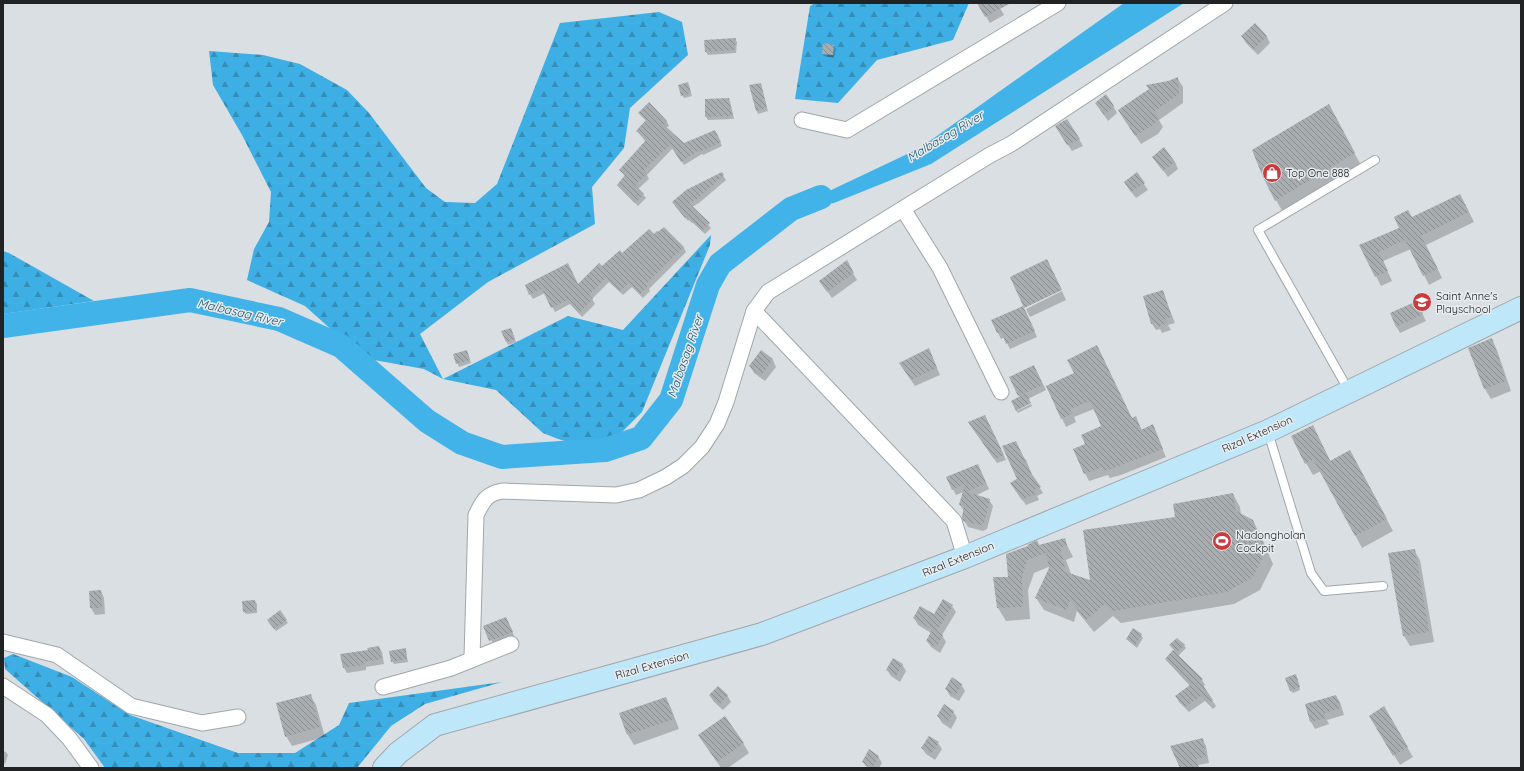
<svg xmlns="http://www.w3.org/2000/svg" width="1524" height="771" viewBox="0 0 1524 771" font-family="Quicksand,sans-serif">
<style>
.forest{fill:url(#forest-firs)}
.water{fill:#42b3e9}
.shadow{fill:#0003}
.lines{fill:none;stroke-linecap:round;stroke-linejoin:round}
.river{stroke:#42b3e9;stroke-width:24}
.building{fill:url(#building-back-hatch)}
.lane-casing{stroke:#a1a6a9;stroke-width:10}
.street-casing{stroke:#a1a6a9;stroke-width:17}
.secondary-casing{stroke:#a1a6a9;stroke-width:24}
.lane{stroke:#fff;stroke-width:8}
.street{stroke:#fff;stroke-width:15}
.secondary{stroke:#bee7f9;stroke-width:22}
.labels{text-anchor:middle;dominant-baseline:central;stroke-width:3;stroke-linejoin:round;paint-order:stroke}
.poi-label{font-size:11px;fill:#212224;stroke:#e7edf0;text-anchor:start}
.street-label{font-size:11px;fill:#212224;stroke:#e7edf0}
.water-label{font-size:12px;font-style:italic;fill:#26536a;stroke:#e7edf0}
</style>
<defs>
<pattern id="forest-firs" width="22" height="20" patternUnits="userSpaceOnUse"><rect width="22" height="20" fill="#3dafe5"/><path d="M5 1l3.5 6h-7zM16 11l3.5 6h-7z" fill="#338eb9"/></pattern>
<pattern id="building-back-hatch" width="6" height="6" patternUnits="userSpaceOnUse"><rect width="6" height="6" fill="#a8adb0"/><path d="M-1 5l2 2M0 0l6 6M5-1l2 2" fill="none" stroke="#888c8f"/></pattern>
</defs>
<rect width="100%" height="100%" fill="#dadfe3"/>
<g class="forest">
<path d="M 815,3 L 969,3 L 953,40 L 877,60 L 838,103 L 795,99 L 810,6 Z"/>
<path d="M 659,12 L 682,22 L 688,55 L 630,108 L 624,148 L 592,187 L 595,224 L 488,282 L 420,334 L 443,379 L 568,316 L 623,330 L 711,235 L 710,245 L 642,412 L 621,433 L 607,438 L 589,443 L 572,443 L 558,439 L 543,433 L 496,390 L 443,379 L 424,369 L 363,358 L 305,306 L 247,280 L 254,249 L 269,222 L 271,192 L 242,135 L 213,85 L 209,51 L 263,55 L 300,64 L 347,90 L 369,113 L 426,188 L 445,202 L 475,203 L 497,184 L 560,23 Z"/>
<path d="M 3,251 L 9,253 L 94,301 L 3,314 Z"/>
<path d="M 13,654 L 72,677 L 130,715 L 238,753 L 295,753 L 339,725 L 349,703 L 502,682 L 425,704 L 391,726 L 357,768 L 105,768 L 84,739 L 5,669 L 4,658 Z"/>
</g>
<path class="water" d="M 1124,3 L 1184,3 L 931,164 L 834,203 L 791,209 L 920,148 Z"/>
<g class="shadow">
<path d="M 982,3 L 997,3 L 1004,15 L 990,23 L 979,5 Z"/>
<path d="M 1255,24 L 1267,37 L 1270,43 L 1258,55 L 1246,43 L 1242,36 Z"/>
<path d="M 735,39 L 737,42 L 736,53 L 708,55 L 706,52 L 705,41 Z"/>
<path d="M 834,46 L 836,49 L 834,58 L 824,56 L 823,54 Z"/>
<path d="M 1178,79 L 1183,87 L 1183,103 L 1159,120 L 1163,127 L 1158,134 L 1141,144 L 1119,111 L 1168,82 Z"/>
<path d="M 760,84 L 768,111 L 758,114 L 757,111 Z"/>
<path d="M 689,86 L 692,96 L 684,98 L 682,95 Z"/>
<path d="M 730,102 L 734,119 L 708,120 L 706,117 Z"/>
<path d="M 649,103 L 667,122 L 669,126 L 666,128 L 684,145 L 717,135 L 722,146 L 703,155 L 702,154 L 684,165 L 673,148 L 647,175 L 649,179 L 638,189 L 646,198 L 638,206 L 618,185 L 625,176 L 620,170 L 646,142 L 637,131 L 647,122 L 639,113 Z"/>
<path d="M 1096,103 L 1113,106 L 1117,113 L 1108,121 Z"/>
<path d="M 1336,119 L 1362,167 L 1284,214 L 1276,200 Z"/>
<path d="M 1060,133 L 1079,139 L 1083,146 L 1072,151 Z"/>
<path d="M 1153,157 L 1175,162 L 1178,169 L 1168,177 Z"/>
<path d="M 721,173 L 726,180 L 699,203 L 692,207 L 711,228 L 705,234 L 693,223 L 692,223 L 689,220 L 688,221 L 675,206 Z"/>
<path d="M 1137,174 L 1148,190 L 1136,198 L 1129,189 Z"/>
<path d="M 1465,204 L 1474,222 L 1426,245 L 1442,278 L 1429,285 L 1411,249 L 1383,261 L 1392,281 L 1381,286 L 1361,246 Z"/>
<path d="M 664,228 L 684,248 L 686,252 L 649,289 L 650,291 L 643,298 L 632,287 L 623,295 L 609,282 L 592,299 L 595,304 L 582,317 L 570,304 L 555,312 L 545,293 L 533,299 L 530,294 L 526,285 L 578,285 L 622,254 Z"/>
<path d="M 846,262 L 857,280 L 832,298 L 820,281 Z"/>
<path d="M 1062,291 L 1066,300 L 1030,317 L 1026,309 Z"/>
<path d="M 1162,291 L 1175,323 L 1168,325 L 1171,330 L 1162,333 L 1160,329 L 1156,330 L 1152,324 Z"/>
<path d="M 1420,309 L 1426,321 L 1400,333 L 1396,326 Z"/>
<path d="M 1026,312 L 1037,337 L 1010,349 L 1004,337 L 1001,339 L 992,321 Z"/>
<path d="M 503,332 L 512,332 L 516,342 L 508,345 Z"/>
<path d="M 1492,340 L 1497,350 L 1511,391 L 1491,399 L 1485,389 L 1469,349 Z"/>
<path d="M 929,349 L 940,375 L 915,386 L 904,370 Z"/>
<path d="M 761,352 L 773,360 L 776,367 L 765,381 L 754,373 L 750,366 Z"/>
<path d="M 454,354 L 468,354 L 471,363 L 459,367 Z"/>
<path d="M 1037,372 L 1046,390 L 1028,399 L 1020,397 L 1010,378 Z"/>
<path d="M 1076,373 L 1132,419 L 1136,418 L 1142,430 L 1152,426 L 1166,457 L 1121,475 L 1110,478 L 1108,475 L 1089,481 L 1085,473 L 1086,445 L 1103,426 L 1094,409 L 1074,417 L 1076,422 L 1066,427 L 1047,386 Z"/>
<path d="M 1031,404 L 1032,406 L 1018,413 L 1017,411 Z"/>
<path d="M 987,420 L 1006,460 L 997,463 L 972,427 Z"/>
<path d="M 1313,427 L 1331,462 L 1357,464 L 1393,531 L 1362,548 L 1321,471 L 1313,475 L 1306,463 Z"/>
<path d="M 1021,454 L 1026,460 L 1033,477 L 1043,493 L 1037,496 L 1039,500 L 1026,505 L 1015,490 Z"/>
<path d="M 981,471 L 989,489 L 975,496 L 989,500 L 993,506 L 987,529 L 983,531 L 968,527 L 964,520 L 964,511 L 960,505 L 964,492 L 956,495 L 953,489 Z"/>
<path d="M 1233,494 L 1240,507 L 1241,515 L 1252,521 L 1260,534 L 1273,564 L 1260,590 L 1234,604 L 1121,623 L 1113,616 L 1094,632 L 1077,611 L 1074,622 L 1044,610 L 1036,598 L 1051,566 L 1034,573 L 1028,590 L 1030,619 L 1006,621 L 998,608 L 995,578 L 1009,578 L 1039,546 L 1064,539 L 1073,557 L 1066,560 L 1071,574 L 1091,581 L 1176,518 Z"/>
<path d="M 1414,550 L 1420,560 L 1434,642 L 1410,646 L 1404,636 L 1390,554 Z"/>
<path d="M 101,591 L 104,598 L 105,614 L 95,615 L 91,608 Z"/>
<path d="M 255,601 L 257,604 L 257,613 L 246,614 L 244,612 Z"/>
<path d="M 952,606 L 956,612 L 942,635 L 946,642 L 940,653 L 931,647 L 927,641 L 931,633 L 918,625 L 914,618 L 934,616 Z"/>
<path d="M 506,618 L 515,638 L 494,646 L 485,626 Z"/>
<path d="M 286,620 L 288,623 L 276,631 L 270,623 Z"/>
<path d="M 1141,635 L 1143,638 L 1137,648 L 1127,639 Z"/>
<path d="M 1170,645 L 1184,645 L 1186,648 L 1178,656 L 1202,680 L 1205,685 L 1203,687 L 1216,706 L 1213,709 L 1205,701 L 1189,712 L 1179,702 L 1176,696 L 1190,686 L 1170,664 L 1167,659 L 1174,650 Z"/>
<path d="M 379,647 L 382,652 L 384,664 L 366,667 L 366,670 L 347,673 L 344,668 L 369,651 Z"/>
<path d="M 405,649 L 408,662 L 394,664 L 392,661 Z"/>
<path d="M 902,664 L 906,671 L 900,682 L 891,676 L 887,670 Z"/>
<path d="M 1297,679 L 1300,690 L 1293,693 L 1291,691 Z"/>
<path d="M 961,684 L 965,691 L 959,701 L 950,696 L 946,689 Z"/>
<path d="M 310,695 L 316,705 L 325,737 L 292,746 L 286,736 Z"/>
<path d="M 727,695 L 731,702 L 723,710 L 714,702 L 710,696 Z"/>
<path d="M 1336,696 L 1340,702 L 1344,715 L 1327,720 L 1329,724 L 1315,729 L 1311,722 L 1306,705 Z"/>
<path d="M 666,698 L 671,708 L 679,729 L 634,745 L 628,735 Z"/>
<path d="M 1384,708 L 1413,757 L 1400,765 L 1370,716 Z"/>
<path d="M 953,711 L 957,718 L 951,729 L 942,723 L 938,716 Z"/>
<path d="M 699,735 L 743,743 L 749,753 L 728,768 L 721,768 Z"/>
<path d="M 1202,739 L 1206,746 L 1209,763 L 1198,765 L 1199,768 L 1181,768 Z"/>
<path d="M 938,743 L 942,749 L 935,760 L 926,754 L 922,748 Z"/>
<path d="M 3,751 L 6,752 L 8,755 L 5,764 L 3,763 Z"/>
<path d="M 878,756 L 882,763 L 879,768 L 867,768 L 863,762 Z"/>
</g>
<g class="lines">
<path class="river" d="M 3,326 L 190,300 L 279,319 L 341,346 L 427,421 L 462,443 L 502,457 L 605,450 L 641,438 L 671,400 L 708,285 L 720,264 L 791,209 L 821,197"/>
</g>
<g class="building">
<path d="M 977,3 L 1011,3 L 985,17 Z"/>
<path d="M 1255,23 L 1267,36 L 1253,50 L 1241,36 Z"/>
<path d="M 736,38 L 734,50 L 705,52 L 704,40 Z"/>
<path d="M 823,43 L 834,45 L 833,55 L 822,54 Z"/>
<path d="M 1178,77 L 1179,94 L 1155,111 L 1159,118 L 1153,125 L 1135,136 L 1118,110 L 1149,89 L 1146,85 L 1168,81 Z"/>
<path d="M 688,82 L 691,93 L 681,96 L 678,85 Z"/>
<path d="M 761,83 L 767,108 L 756,111 L 749,85 Z"/>
<path d="M 1106,94 L 1114,106 L 1104,115 L 1095,103 Z"/>
<path d="M 729,98 L 733,116 L 705,117 L 705,99 Z"/>
<path d="M 649,102 L 667,121 L 664,125 L 684,143 L 715,130 L 721,142 L 699,152 L 699,150 L 681,162 L 670,145 L 644,170 L 647,174 L 635,185 L 644,194 L 635,203 L 617,185 L 625,175 L 619,170 L 646,140 L 636,131 L 646,120 L 638,113 Z"/>
<path d="M 1329,104 L 1355,153 L 1275,201 L 1262,175 L 1252,150 Z"/>
<path d="M 1067,119 L 1080,139 L 1067,145 L 1055,126 Z"/>
<path d="M 1164,147 L 1175,162 L 1163,171 L 1152,157 Z"/>
<path d="M 722,172 L 724,175 L 697,199 L 689,203 L 710,223 L 702,231 L 690,219 L 689,220 L 686,217 L 685,218 L 672,202 L 686,190 Z"/>
<path d="M 1137,172 L 1145,183 L 1131,192 L 1124,182 Z"/>
<path d="M 1460,194 L 1469,212 L 1421,236 L 1438,269 L 1423,276 L 1405,240 L 1379,252 L 1388,271 L 1375,277 L 1359,245 L 1399,228 L 1394,217 L 1408,210 L 1412,217 Z"/>
<path d="M 664,227 L 684,247 L 646,284 L 648,286 L 640,294 L 629,283 L 620,291 L 606,278 L 589,295 L 593,299 L 579,313 L 567,300 L 551,308 L 542,289 L 529,295 L 525,285 L 568,263 L 578,284 L 599,263 L 602,266 L 620,250 L 622,253 L 649,229 L 654,234 L 657,231 L 658,232 Z"/>
<path d="M 1047,259 L 1062,290 L 1024,308 L 1010,277 Z"/>
<path d="M 847,260 L 854,273 L 827,292 L 819,281 Z"/>
<path d="M 1163,290 L 1172,317 L 1165,319 L 1168,323 L 1158,327 L 1156,323 L 1151,324 L 1143,296 Z"/>
<path d="M 1417,301 L 1423,314 L 1396,327 L 1390,313 Z"/>
<path d="M 1023,306 L 1035,331 L 1006,344 L 1001,332 L 997,333 L 991,320 Z"/>
<path d="M 511,328 L 515,339 L 506,342 L 501,331 Z"/>
<path d="M 1492,338 L 1506,381 L 1484,389 L 1468,348 Z"/>
<path d="M 1097,345 L 1132,418 L 1136,416 L 1141,430 L 1153,424 L 1163,449 L 1116,467 L 1104,471 L 1103,467 L 1084,474 L 1073,449 L 1085,444 L 1081,435 L 1101,426 L 1090,401 L 1070,409 L 1072,414 L 1061,419 L 1046,386 L 1074,373 L 1067,360 Z"/>
<path d="M 929,348 L 937,368 L 911,380 L 899,363 Z"/>
<path d="M 467,350 L 470,360 L 456,364 L 453,354 Z"/>
<path d="M 761,350 L 773,359 L 761,376 L 749,366 Z"/>
<path d="M 1034,365 L 1043,385 L 1018,396 L 1009,377 Z"/>
<path d="M 1026,393 L 1031,403 L 1016,411 L 1011,401 Z"/>
<path d="M 985,415 L 1004,455 L 994,459 L 968,422 Z"/>
<path d="M 1313,425 L 1330,461 L 1350,450 L 1387,519 L 1355,536 L 1313,459 L 1305,464 L 1291,436 Z"/>
<path d="M 1016,441 L 1031,473 L 1041,487 L 1034,490 L 1036,494 L 1022,500 L 1010,483 L 1017,479 L 1002,446 Z"/>
<path d="M 978,464 L 986,483 L 967,492 L 990,499 L 984,523 L 980,525 L 963,521 L 962,517 L 964,506 L 959,505 L 965,484 L 952,490 L 946,477 Z"/>
<path d="M 1233,493 L 1236,511 L 1253,520 L 1266,550 L 1253,577 L 1227,592 L 1113,611 L 1105,604 L 1086,620 L 1070,600 L 1067,610 L 1035,598 L 1049,568 L 1046,553 L 1027,560 L 1022,577 L 1023,607 L 997,608 L 993,577 L 1008,577 L 1006,554 L 1028,546 L 1027,545 L 1037,540 L 1039,545 L 1065,538 L 1067,545 L 1060,548 L 1065,565 L 1063,571 L 1090,580 L 1083,530 L 1175,517 L 1173,504 Z"/>
<path d="M 1415,549 L 1429,632 L 1403,636 L 1388,553 Z"/>
<path d="M 101,590 L 102,608 L 90,608 L 89,591 Z"/>
<path d="M 943,599 L 953,605 L 937,631 L 943,635 L 936,647 L 926,641 L 932,630 L 913,618 L 920,606 L 934,614 Z"/>
<path d="M 255,600 L 256,611 L 243,612 L 242,601 Z"/>
<path d="M 280,610 L 287,620 L 274,629 L 267,620 Z"/>
<path d="M 506,617 L 513,632 L 489,641 L 483,626 Z"/>
<path d="M 1133,628 L 1142,634 L 1135,646 L 1126,639 Z"/>
<path d="M 1177,638 L 1185,645 L 1177,652 L 1169,645 Z"/>
<path d="M 379,646 L 382,659 L 363,662 L 364,665 L 343,668 L 340,654 L 368,650 L 367,648 Z"/>
<path d="M 406,648 L 407,659 L 391,662 L 389,651 Z"/>
<path d="M 1173,650 L 1203,679 L 1200,681 L 1213,700 L 1209,704 L 1201,696 L 1185,707 L 1175,696 L 1190,685 L 1165,659 Z"/>
<path d="M 893,658 L 903,664 L 896,676 L 886,670 Z"/>
<path d="M 1296,674 L 1300,687 L 1290,691 L 1285,678 Z"/>
<path d="M 952,677 L 962,684 L 955,696 L 945,689 Z"/>
<path d="M 718,686 L 728,695 L 719,705 L 709,695 Z"/>
<path d="M 311,694 L 320,727 L 285,737 L 276,703 Z"/>
<path d="M 1336,695 L 1341,708 L 1325,713 L 1326,718 L 1310,722 L 1305,704 Z"/>
<path d="M 666,697 L 674,719 L 627,735 L 619,713 Z"/>
<path d="M 944,704 L 954,711 L 947,723 L 937,716 Z"/>
<path d="M 1384,706 L 1408,747 L 1393,756 L 1369,716 Z"/>
<path d="M 725,716 L 744,743 L 717,762 L 698,735 Z"/>
<path d="M 929,736 L 939,742 L 931,754 L 921,748 Z"/>
<path d="M 1203,738 L 1206,757 L 1196,759 L 1199,768 L 1180,768 L 1170,746 Z"/>
<path d="M 869,749 L 879,756 L 872,768 L 862,762 Z"/>
</g>
<g class="lines">
<defs>
<g id="lane">
<path d="M 1349,391 L 1258,230 L 1375,160"/>
<path d="M 1268,432 L 1311,573 L 1324,591 L 1383,586"/>
</g>
<g id="street">
<path d="M 802,120 L 847,130 L 1058,3"/>
<path d="M 903,209 L 940,268 L 1001,392"/>
<path d="M 754,311 L 954,521 L 965,557"/>
<path d="M 3,642 L 57,655 L 131,706 L 202,723 L 238,717"/>
<path d="M 472,658 L 476,515 C 483,501 486,494 502,491 L 616,495 L 639,490 L 666,477 L 683,466 L 702,447 L 717,424 L 726,402 L 754,311 L 768,292 L 990,155 L 1011,144 L 1225,3"/>
<path d="M 3,686 L 47,715 L 69,738 L 91,768"/>
<path d="M 383,687 L 451,668 L 511,644"/>
</g>
<path id="secondary" d="M 384,768 L 398,753 L 435,725 L 762,634 L 965,557 L 1268,431 L 1521,308"/>
</defs>
<use href="#lane" class="lane-casing"/>
<use href="#street" class="street-casing"/>
<use href="#secondary" class="secondary-casing"/>
<use href="#lane" class="lane"/>
<use href="#street" class="street"/>
<use href="#secondary" class="secondary"/>
</g>
<defs>
<symbol id="shop-disc" viewBox="-11 -11 22 22"><circle r="9.5" fill="#ca3b40" stroke="#e7edf0"/><path d="M-5-2.5h2.3a2.7 3.5 0 0 1 5.4 0H5L5.5 6h-11ZM-1.5-2.5h3a1.5 2.3 0 0 0-3 0Z" fill="#fff"/></symbol>
<symbol id="school-disc" viewBox="-11 -11 22 22"><circle r="9.5" fill="#ca3b40" stroke="#e7edf0"/><path d="M0-5L7-2L0 1L-7-2ZM-4 1L0 2.5L4 1V4Q0 6-4 4Z" fill="#fff"/></symbol>
<symbol id="stadium-disc" viewBox="-11 -11 22 22"><circle r="9.5" fill="#ca3b40" stroke="#e7edf0"/><path d="M0-5a6.5 5 0 1 0 0 10a6.5 5 0 1 0 0-10ZM-3.5-1.8h7v3.6h-7Z" fill="#fff"/></symbol>
</defs>
<g fill-rule="evenodd">
<use href="#shop-disc" x="1261" y="162" width="22" height="22"/>
<use href="#school-disc" x="1411" y="291" width="22" height="22"/>
<use href="#stadium-disc" x="1211" y="530" width="22" height="22"/>
</g>
<g class="labels">
<g class="poi-label">
<text x="1286" y="173">Top One 888</text>
<text x="1436" y="296">Saint Anne's<tspan x="1436" dy="13">Playschool</tspan></text>
<text x="1236" y="535">Nadongholan<tspan x="1236" dy="13">Cockpit</tspan></text>
</g>
<g class="street-label">
<text transform="translate(1257 434) rotate(-24)">Rizal Extension</text>
<text transform="translate(958 559) rotate(-22)">Rizal Extension</text>
<text transform="translate(652 665) rotate(-16)">Rizal Extension</text>
</g>
<g class="water-label">
<text transform="translate(945 136) rotate(-31)">Malbasag River</text>
<text transform="translate(240 312) rotate(13)">Malbasag River</text>
<text transform="translate(685 356) rotate(-71)">Malbasag River</text>
</g>
</g>
<rect width="1524" height="771" fill="none" stroke="#212224" stroke-width="8"/>
</svg>
